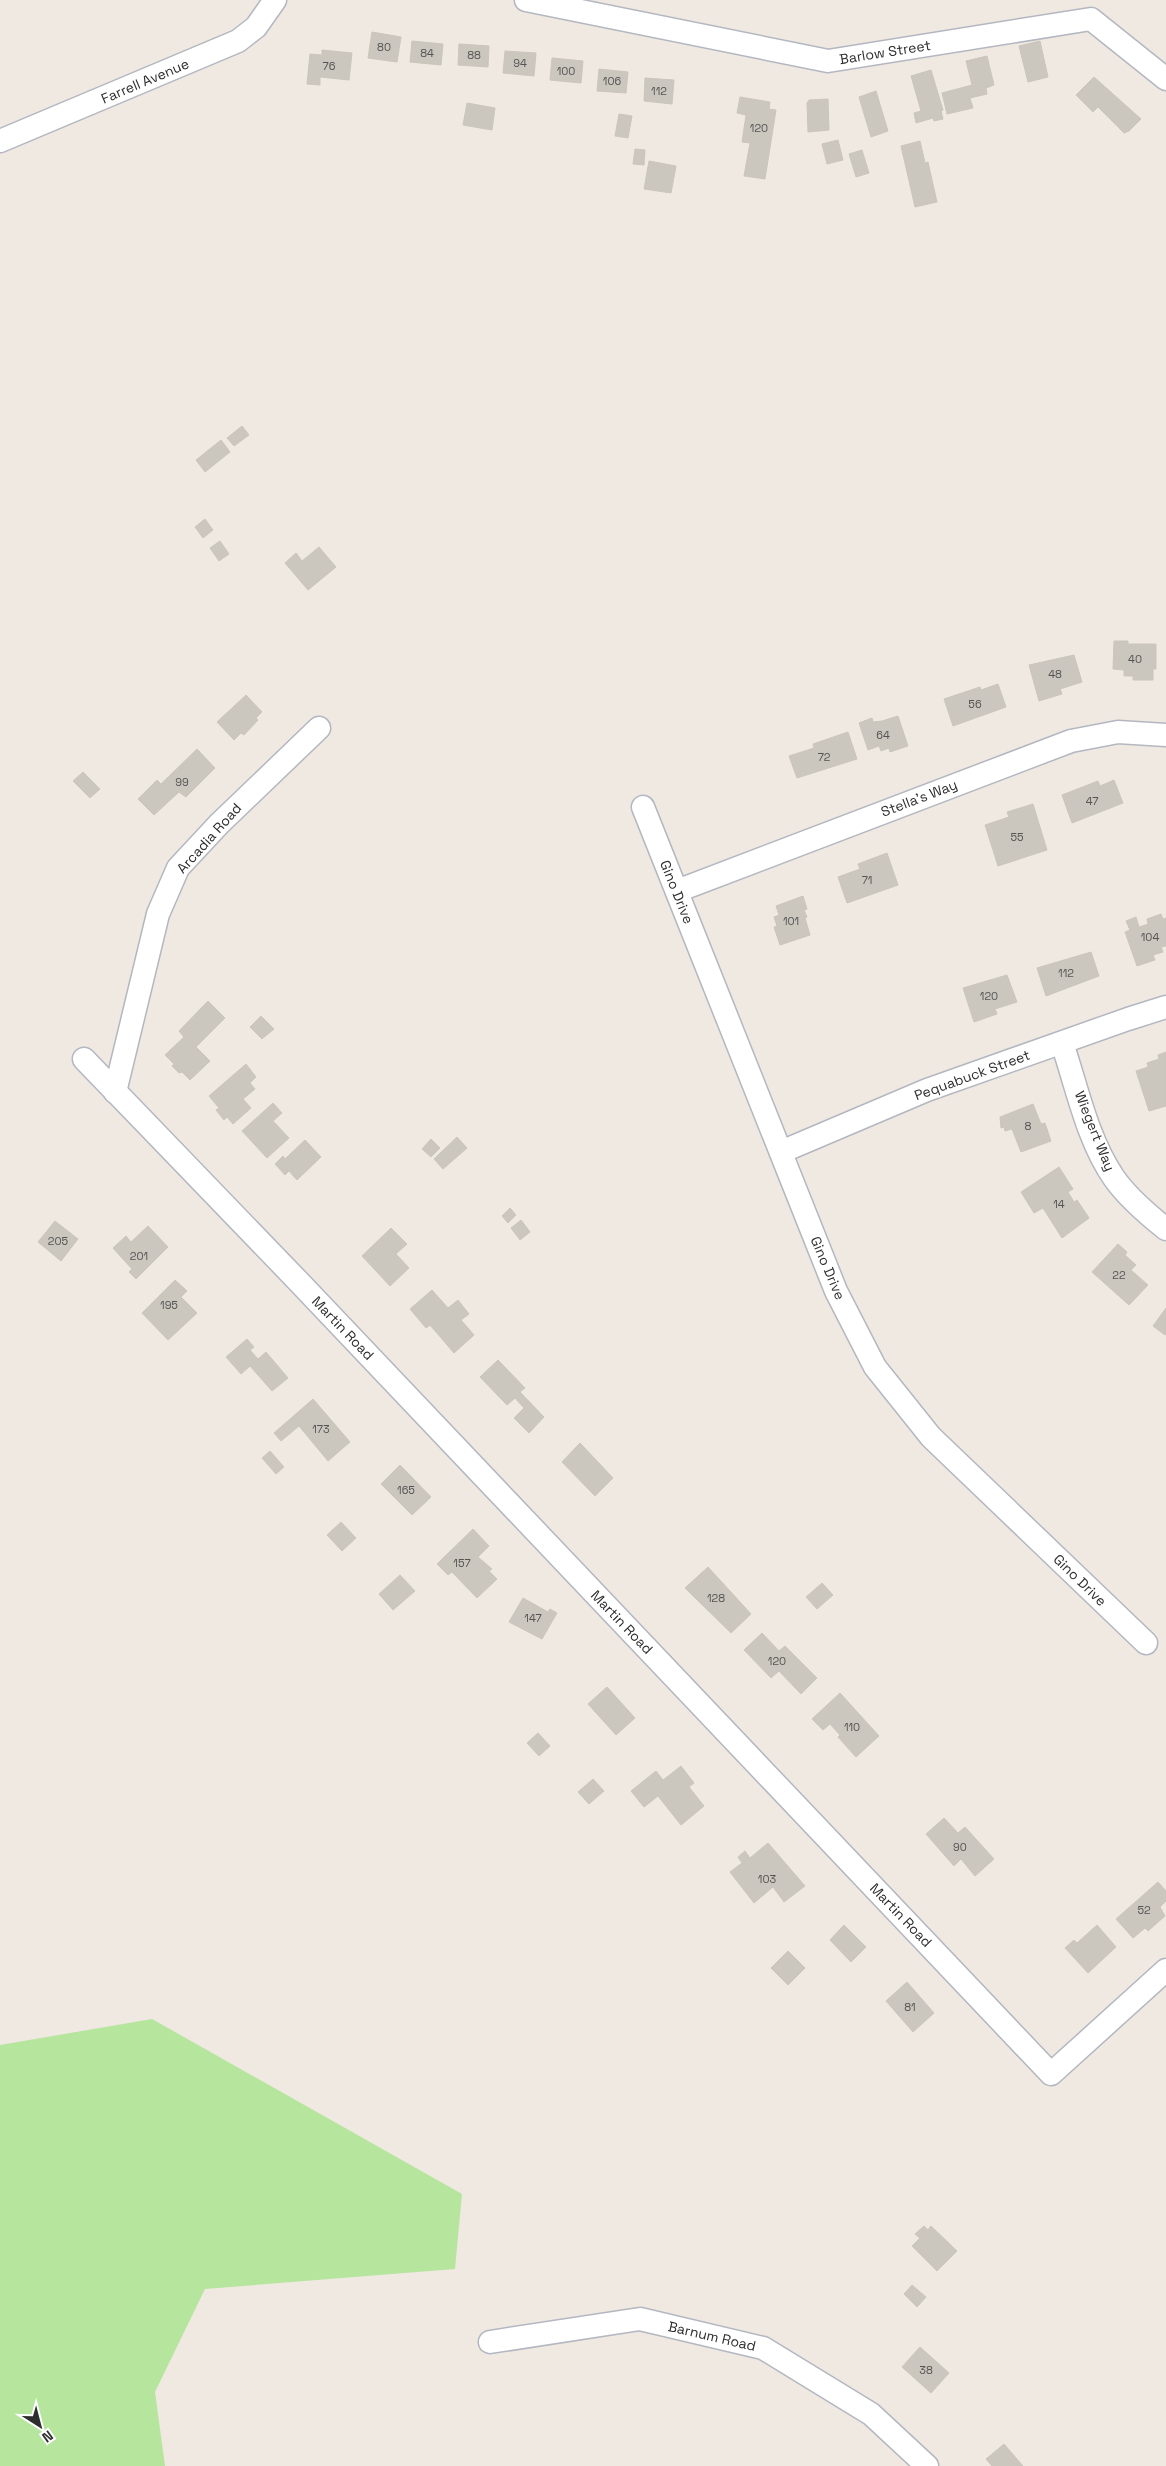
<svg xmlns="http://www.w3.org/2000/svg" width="1166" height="2466" viewBox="0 0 1166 2466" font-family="'Space Grotesk',sans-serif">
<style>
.green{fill:#b6e59e}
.building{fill:#cbc7bf;stroke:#cbc5ba}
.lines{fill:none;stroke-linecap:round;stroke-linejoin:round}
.minor-casing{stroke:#b4b7c1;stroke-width:25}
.minor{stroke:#fff;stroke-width:22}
.labels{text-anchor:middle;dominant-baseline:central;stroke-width:4;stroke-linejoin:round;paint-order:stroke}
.number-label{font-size:11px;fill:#555452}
.street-label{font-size:14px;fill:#2e2e2e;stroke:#fff}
</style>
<rect width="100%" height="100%" fill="#efe9e1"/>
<path class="green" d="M 152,2019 L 462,2194 L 455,2269 L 205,2289 L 155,2392 L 165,2466 L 0,2466 L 0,2045 Z"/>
<g class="building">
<path d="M 372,32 L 401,37 L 397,62 L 368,58 Z"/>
<path d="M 412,41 L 443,44 L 441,65 L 410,62 Z"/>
<path d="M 1040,41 L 1048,77 L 1028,82 L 1019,46 Z"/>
<path d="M 459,44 L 489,46 L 488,67 L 458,65 Z"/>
<path d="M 322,50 L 352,53 L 349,80 L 320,77 L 320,85 L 307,84 L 310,54 L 322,55 Z"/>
<path d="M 505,51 L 536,53 L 534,76 L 503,73 Z"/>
<path d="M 987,56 L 994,85 L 986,88 L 987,94 L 970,98 L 973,108 L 947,114 L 942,93 L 972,85 L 966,61 Z"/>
<path d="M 552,58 L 583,61 L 581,83 L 550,80 Z"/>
<path d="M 599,69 L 628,72 L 626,93 L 597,91 Z"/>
<path d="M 931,70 L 943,110 L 941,111 L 943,119 L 934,121 L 933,118 L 916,123 L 914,113 L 921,111 L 911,76 Z"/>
<path d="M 1094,77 L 1141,119 L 1129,131 L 1124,133 L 1098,107 L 1093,112 L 1076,95 Z"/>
<path d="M 645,78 L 674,80 L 672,104 L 644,101 Z"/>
<path d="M 876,91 L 888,131 L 871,137 L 859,97 Z"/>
<path d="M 740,97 L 770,102 L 769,109 L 776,110 L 765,179 L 744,176 L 750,143 L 742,142 L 746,115 L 737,113 Z"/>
<path d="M 828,99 L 829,130 L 808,132 L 807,103 L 809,100 Z"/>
<path d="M 467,103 L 495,108 L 492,130 L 463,125 Z"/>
<path d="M 619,114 L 632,116 L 628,138 L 615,136 Z"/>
<path d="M 838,140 L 843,160 L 827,164 L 822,144 Z"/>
<path d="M 920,141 L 925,163 L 928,162 L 937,202 L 915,207 L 901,146 Z"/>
<path d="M 635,149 L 645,150 L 644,165 L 633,164 Z"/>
<path d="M 862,150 L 869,173 L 856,177 L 849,154 Z"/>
<path d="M 649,161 L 676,166 L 671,193 L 644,189 Z"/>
<path d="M 242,426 L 249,435 L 234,446 L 227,438 Z"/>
<path d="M 221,440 L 230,452 L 205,472 L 196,460 Z"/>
<path d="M 205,519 L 213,530 L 203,538 L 195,527 Z"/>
<path d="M 220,541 L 229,554 L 219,561 L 210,548 Z"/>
<path d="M 319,547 L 336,567 L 308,590 L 285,563 L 296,553 L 302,561 Z"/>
<path d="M 1114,641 L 1128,641 L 1128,644 L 1156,644 L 1156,669 L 1153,669 L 1153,680 L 1133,680 L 1133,676 L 1124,676 L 1124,670 L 1113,669 Z"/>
<path d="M 1074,655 L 1082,682 L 1060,689 L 1062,694 L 1039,701 L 1029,665 Z"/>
<path d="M 998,684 L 1006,707 L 953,726 L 944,699 L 980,687 L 981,690 Z"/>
<path d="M 246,695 L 262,712 L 256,718 L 258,720 L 244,735 L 241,733 L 234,740 L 217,722 Z"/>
<path d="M 898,716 L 908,746 L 890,752 L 889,748 L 881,751 L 879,746 L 868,750 L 859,723 L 872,718 L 873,722 L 882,721 Z"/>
<path d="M 848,732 L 857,759 L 797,778 L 789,756 L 814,748 L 813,744 Z"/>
<path d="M 197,749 L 215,768 L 186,797 L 179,792 L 154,815 L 138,799 L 157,780 L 161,784 Z"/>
<path d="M 83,772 L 100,789 L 90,798 L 73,781 Z"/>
<path d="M 1114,780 L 1123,803 L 1072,823 L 1062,795 L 1098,781 L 1100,786 Z"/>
<path d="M 1033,804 L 1047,850 L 998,866 L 985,825 L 1009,817 L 1007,812 Z"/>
<path d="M 887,853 L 898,885 L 847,903 L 838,877 L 860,869 L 858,864 Z"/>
<path d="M 803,896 L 807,909 L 804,910 L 807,917 L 805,918 L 810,935 L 780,945 L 774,927 L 777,926 L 774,917 L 779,915 L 776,906 Z"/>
<path d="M 1161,914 L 1163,919 L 1166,918 L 1166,946 L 1161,947 L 1163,952 L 1153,955 L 1155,960 L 1137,966 L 1125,932 L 1130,930 L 1126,921 L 1136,917 L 1139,927 L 1148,924 L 1147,919 Z"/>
<path d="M 1091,952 L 1099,976 L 1046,996 L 1037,968 Z"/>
<path d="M 1007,975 L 1017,1002 L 995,1009 L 997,1014 L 974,1022 L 963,988 Z"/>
<path d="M 208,1001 L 225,1018 L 196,1047 L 210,1061 L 190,1080 L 182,1072 L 179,1073 L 172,1066 L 174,1064 L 165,1055 L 184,1037 L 179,1031 Z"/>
<path d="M 261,1016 L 274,1029 L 262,1039 L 250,1027 Z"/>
<path d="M 1166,1052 L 1166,1106 L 1149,1111 L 1136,1071 L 1148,1067 L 1147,1063 L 1159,1059 L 1158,1055 Z"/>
<path d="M 246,1064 L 256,1077 L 250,1083 L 255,1089 L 243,1099 L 251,1108 L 233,1124 L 227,1117 L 224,1120 L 216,1110 L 219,1108 L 209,1096 Z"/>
<path d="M 273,1103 L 282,1113 L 273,1121 L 289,1138 L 267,1158 L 242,1131 Z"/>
<path d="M 1033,1104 L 1041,1124 L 1045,1123 L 1051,1141 L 1021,1152 L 1012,1129 L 1005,1131 L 1004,1127 L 1001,1128 L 1000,1117 Z"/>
<path d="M 457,1137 L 467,1148 L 443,1169 L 434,1159 Z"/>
<path d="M 431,1139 L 440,1148 L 431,1157 L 422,1149 Z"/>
<path d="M 305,1140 L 321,1157 L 297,1180 L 289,1171 L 285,1175 L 275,1164 L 283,1156 L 285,1159 Z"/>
<path d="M 1059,1167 L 1073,1189 L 1068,1192 L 1074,1202 L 1077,1200 L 1089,1218 L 1062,1238 L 1043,1208 L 1034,1213 L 1021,1192 Z"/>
<path d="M 510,1208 L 516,1215 L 508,1223 L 502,1216 Z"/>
<path d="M 521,1220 L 530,1232 L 520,1240 L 511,1228 Z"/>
<path d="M 55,1221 L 78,1239 L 61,1261 L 38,1242 Z"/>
<path d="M 148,1226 L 168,1247 L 136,1279 L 129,1272 L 132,1269 L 113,1248 L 126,1236 L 131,1242 Z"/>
<path d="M 391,1228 L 407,1244 L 396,1254 L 409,1268 L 390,1286 L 362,1256 Z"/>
<path d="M 1118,1244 L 1127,1252 L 1125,1255 L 1136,1265 L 1131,1270 L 1148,1285 L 1129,1305 L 1092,1272 Z"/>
<path d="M 175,1280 L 187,1291 L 181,1297 L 197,1313 L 168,1340 L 142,1313 Z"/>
<path d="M 432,1290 L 448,1308 L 458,1300 L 469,1314 L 461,1320 L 474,1335 L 454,1353 L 430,1325 L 426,1328 L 410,1309 Z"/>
<path d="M 1166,1308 L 1166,1334 L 1165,1335 L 1153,1326 Z"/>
<path d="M 247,1339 L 254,1347 L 250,1350 L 258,1359 L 266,1352 L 288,1378 L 272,1391 L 250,1366 L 241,1374 L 226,1357 Z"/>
<path d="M 498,1360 L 525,1388 L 520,1392 L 544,1417 L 529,1433 L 514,1418 L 524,1408 L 515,1398 L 507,1405 L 480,1377 Z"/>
<path d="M 313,1399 L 350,1442 L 328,1461 L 299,1426 L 281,1441 L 274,1433 Z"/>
<path d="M 580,1443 L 613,1478 L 595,1496 L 562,1462 Z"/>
<path d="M 270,1451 L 284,1467 L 276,1474 L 262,1458 Z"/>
<path d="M 400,1465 L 431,1497 L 412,1515 L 381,1484 Z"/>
<path d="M 341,1522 L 356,1538 L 342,1551 L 327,1535 Z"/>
<path d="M 473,1529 L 489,1546 L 478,1557 L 492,1569 L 489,1571 L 497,1579 L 477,1598 L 452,1572 L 448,1575 L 437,1564 Z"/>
<path d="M 708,1567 L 751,1614 L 731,1633 L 685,1588 Z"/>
<path d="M 400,1575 L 415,1591 L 393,1610 L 379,1594 Z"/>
<path d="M 822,1583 L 833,1595 L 817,1609 L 806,1597 Z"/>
<path d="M 523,1598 L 548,1612 L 550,1609 L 557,1613 L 542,1639 L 509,1622 Z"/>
<path d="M 762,1633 L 779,1651 L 785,1646 L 817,1678 L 801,1694 L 779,1671 L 771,1678 L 744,1650 Z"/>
<path d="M 607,1687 L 635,1718 L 616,1735 L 588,1704 Z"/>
<path d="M 840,1693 L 879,1736 L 856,1757 L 838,1737 L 840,1735 L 830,1724 L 823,1730 L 812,1719 Z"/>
<path d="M 538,1733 L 550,1746 L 539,1756 L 527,1743 Z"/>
<path d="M 681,1766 L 694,1783 L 689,1787 L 704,1806 L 681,1825 L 658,1796 L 644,1807 L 631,1791 L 656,1771 L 663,1780 Z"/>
<path d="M 593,1779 L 604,1791 L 589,1804 L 578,1792 Z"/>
<path d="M 944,1818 L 958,1833 L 965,1827 L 994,1859 L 975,1876 L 961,1859 L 954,1866 L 926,1834 Z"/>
<path d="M 768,1843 L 805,1886 L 784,1902 L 773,1887 L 754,1903 L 730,1872 L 742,1863 L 738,1857 L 745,1851 L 750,1858 Z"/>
<path d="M 1158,1882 L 1166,1891 L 1166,1901 L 1160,1907 L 1165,1916 L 1148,1931 L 1145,1928 L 1133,1938 L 1116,1919 Z"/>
<path d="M 844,1925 L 866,1947 L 851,1962 L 830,1940 Z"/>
<path d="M 1097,1925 L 1116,1947 L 1088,1973 L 1065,1948 L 1074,1940 L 1077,1943 Z"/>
<path d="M 788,1951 L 805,1968 L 788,1985 L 771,1968 Z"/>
<path d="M 907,1982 L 934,2013 L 913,2032 L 886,2001 Z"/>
<path d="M 924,2226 L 928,2230 L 931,2226 L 957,2251 L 937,2271 L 912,2246 L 920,2238 L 915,2234 Z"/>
<path d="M 912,2285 L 926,2297 L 917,2307 L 904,2294 Z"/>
<path d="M 920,2347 L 949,2373 L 931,2393 L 902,2367 Z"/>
<path d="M 1004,2444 L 1023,2466 L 992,2466 L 986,2459 Z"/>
</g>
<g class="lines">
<defs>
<g id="minor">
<path d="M 526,0 L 828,61 L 1091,19 L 1166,79"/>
<path d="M 0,141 L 238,41 L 256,27 L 275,0"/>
<path d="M 643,807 L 836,1291 L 875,1367 L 931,1437 L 1146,1643"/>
<path d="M 677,891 L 1071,741 L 1118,732 L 1166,735"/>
<path d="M 1062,1043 C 1077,1087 1087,1139 1114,1178 C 1128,1198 1147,1214 1166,1229"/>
<path d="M 84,1059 L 299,1282 L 1051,2074 L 1166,1970"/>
<path d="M 115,1092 L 158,914 L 178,868 L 219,824 L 319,728"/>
<path d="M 781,1152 L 927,1090 L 1128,1019 L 1166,1007"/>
<path d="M 490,2342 L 640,2319 L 763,2348 L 871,2414 L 927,2466"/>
</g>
</defs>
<use href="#minor" class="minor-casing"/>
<use href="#minor" class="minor"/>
</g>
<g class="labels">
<g class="number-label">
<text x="384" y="47">80</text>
<text x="427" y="53">84</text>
<text x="474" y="55">88</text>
<text x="520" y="63">94</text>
<text x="329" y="66">76</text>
<text x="566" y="71">100</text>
<text x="612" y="81">106</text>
<text x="659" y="91">112</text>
<text x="759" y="128">120</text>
<text x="1135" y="659">40</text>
<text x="1055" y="674">48</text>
<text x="975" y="704">56</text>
<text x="883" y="735">64</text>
<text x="824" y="757">72</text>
<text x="182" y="782">99</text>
<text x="1092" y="801">47</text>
<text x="1017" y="837">55</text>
<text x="867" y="880">71</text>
<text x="791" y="921">101</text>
<text x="1150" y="937">104</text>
<text x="1066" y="973">112</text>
<text x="989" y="996">120</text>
<text x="1028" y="1126">8</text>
<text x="1059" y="1204">14</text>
<text x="58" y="1241">205</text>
<text x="139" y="1256">201</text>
<text x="1119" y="1275">22</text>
<text x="169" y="1305">195</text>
<text x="321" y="1429">173</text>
<text x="406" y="1490">165</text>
<text x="462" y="1563">157</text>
<text x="716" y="1598">128</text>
<text x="533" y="1618">147</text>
<text x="777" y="1661">120</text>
<text x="852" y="1727">110</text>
<text x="960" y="1847">90</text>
<text x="767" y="1879">103</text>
<text x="1144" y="1910">52</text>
<text x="910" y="2007">81</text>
<text x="926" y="2370">38</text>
</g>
<g class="street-label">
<text transform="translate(885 52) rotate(-9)">Barlow Street</text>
<text transform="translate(145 81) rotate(-23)">Farrell Avenue</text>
<text transform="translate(919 798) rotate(-21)">Stella's Way</text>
<text transform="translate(209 838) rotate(-48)">Arcadia Road</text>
<text transform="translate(677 892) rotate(68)">Gino Drive</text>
<text transform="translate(972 1075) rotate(-20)">Pequabuck Street</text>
<text transform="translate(1095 1131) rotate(68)">Wiegert Way</text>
<text transform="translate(828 1268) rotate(67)">Gino Drive</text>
<text transform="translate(343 1328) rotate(46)">Martin Road</text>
<text transform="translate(1080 1580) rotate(44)">Gino Drive</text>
<text transform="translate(622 1622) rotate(46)">Martin Road</text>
<text transform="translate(901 1915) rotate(46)">Martin Road</text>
<text transform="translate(712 2336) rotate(13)">Barnum Road</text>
</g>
</g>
<g transform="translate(40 2426) rotate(144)" stroke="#ffffff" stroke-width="4" paint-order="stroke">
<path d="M0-4L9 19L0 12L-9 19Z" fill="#2e2e2e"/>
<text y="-8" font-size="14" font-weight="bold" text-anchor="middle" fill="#2e2e2e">N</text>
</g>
</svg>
